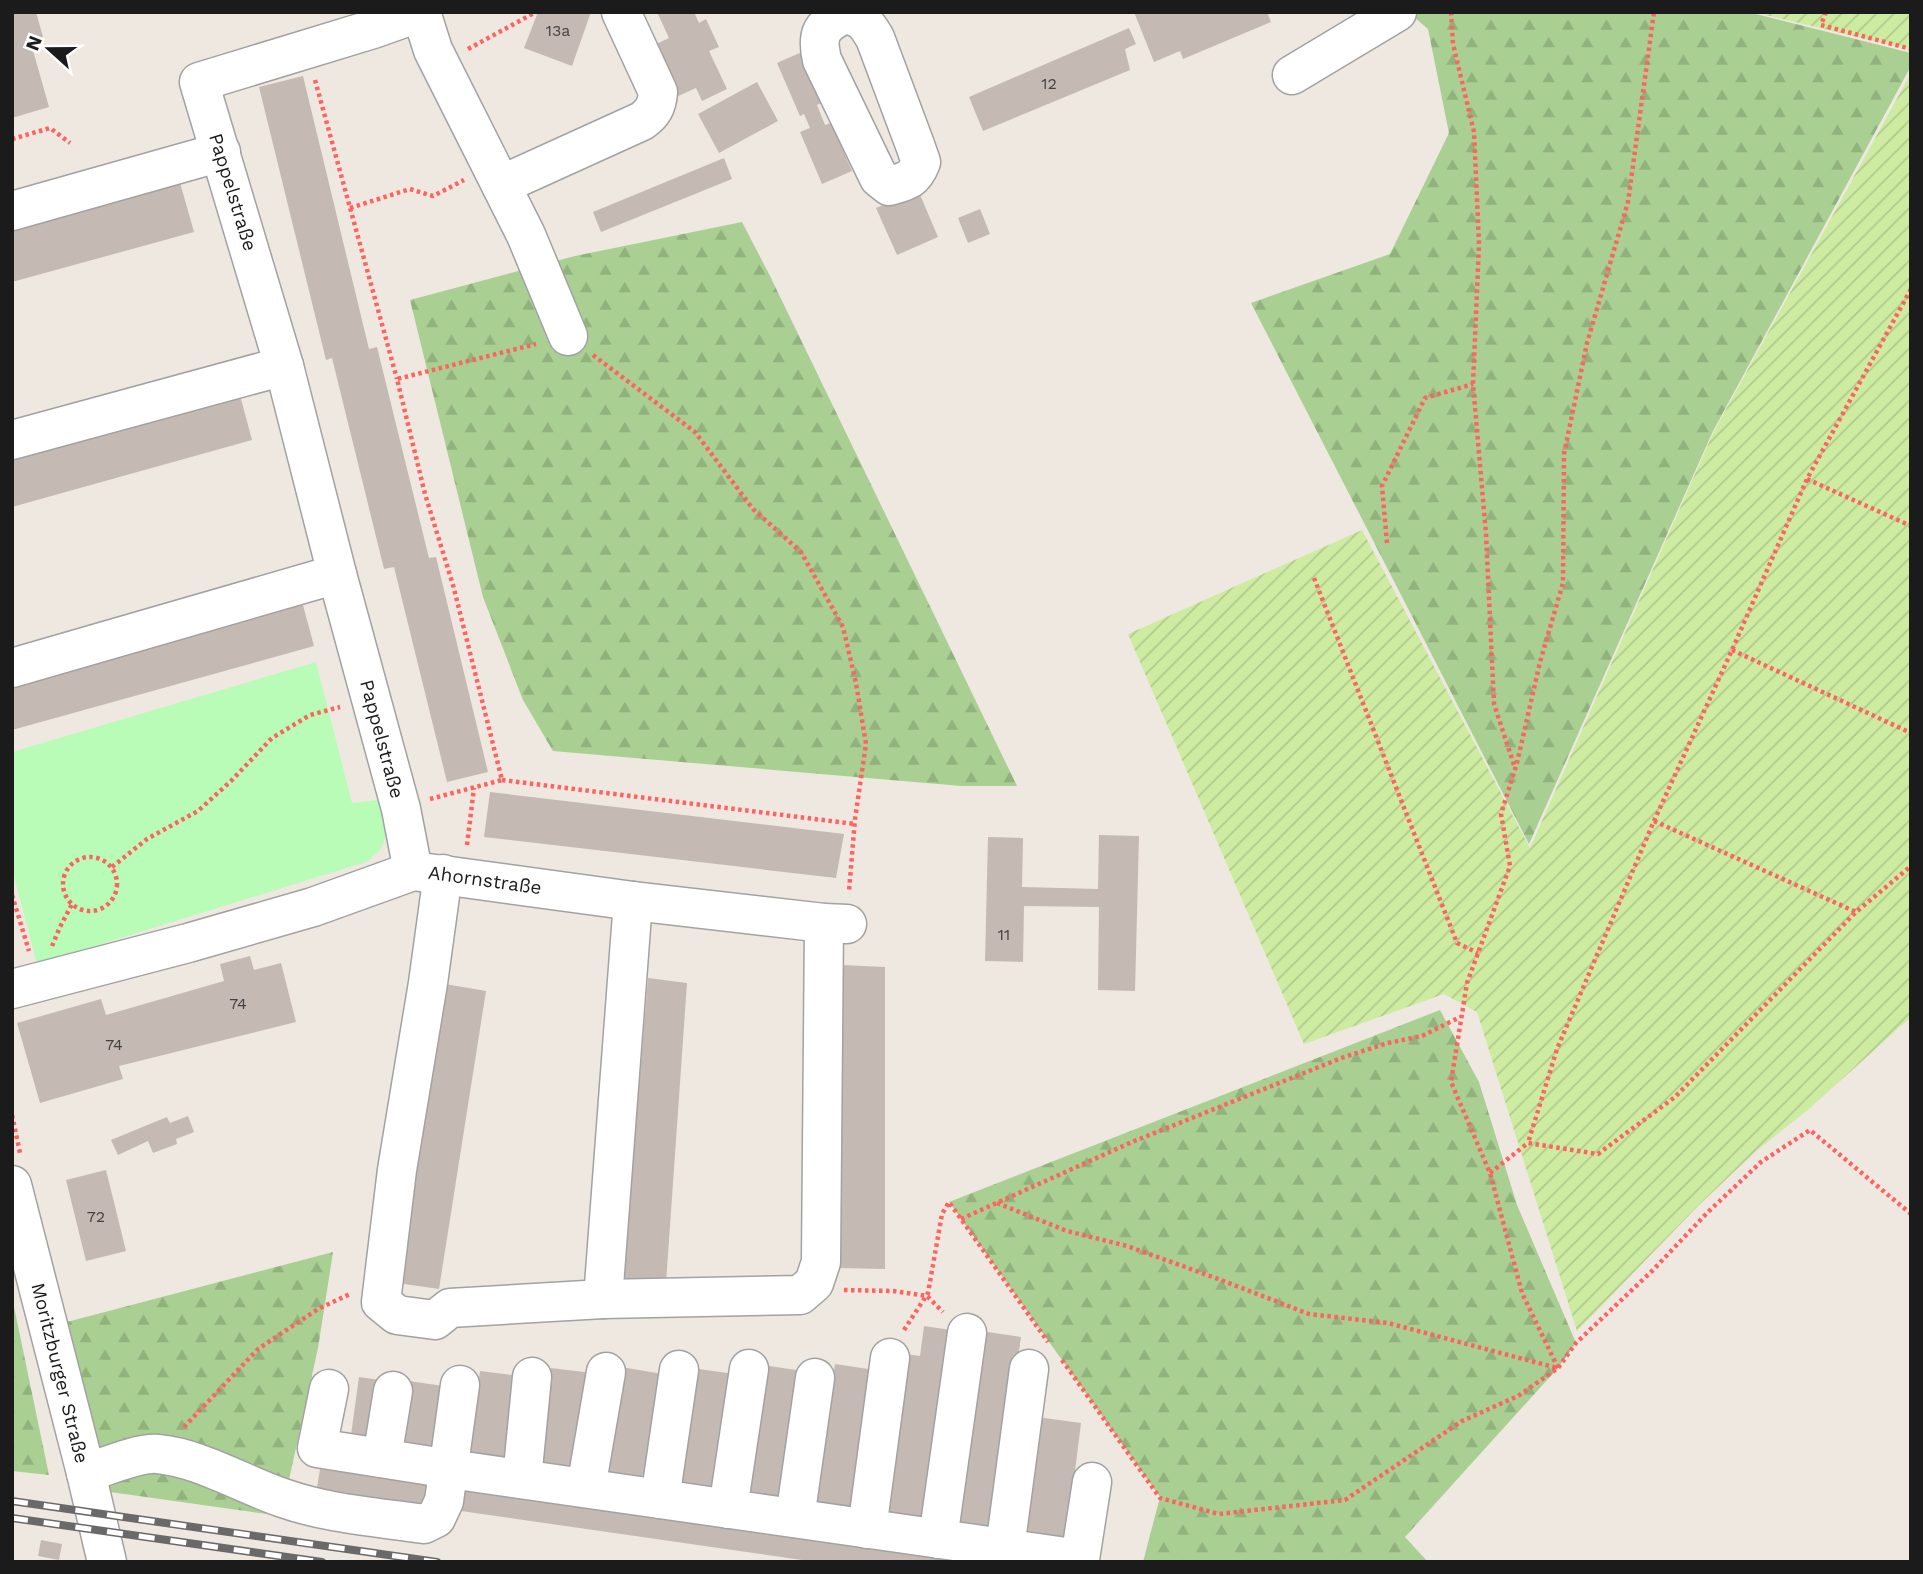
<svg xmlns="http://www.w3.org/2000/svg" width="1923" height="1574" viewBox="0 0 1923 1574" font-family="'Work Sans',sans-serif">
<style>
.forest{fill:url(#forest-firs)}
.park{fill:#b9fcb8}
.garden{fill:url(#garden-furrows)}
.building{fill:#c5b9b3}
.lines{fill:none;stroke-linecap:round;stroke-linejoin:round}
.minor-casing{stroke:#a2a2a2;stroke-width:41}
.path{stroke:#ff6260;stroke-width:4.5;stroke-dasharray:3.5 3.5;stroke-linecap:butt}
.minor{stroke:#fff;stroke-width:38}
.rail-casing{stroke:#696969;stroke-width:8}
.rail{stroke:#fff;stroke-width:5;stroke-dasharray:16;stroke-linecap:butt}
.labels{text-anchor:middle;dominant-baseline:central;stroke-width:7;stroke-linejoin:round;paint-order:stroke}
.number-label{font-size:16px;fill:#464241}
.street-label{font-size:19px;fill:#1b1b1b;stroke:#fff}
</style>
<defs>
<pattern id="forest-firs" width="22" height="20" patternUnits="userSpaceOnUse" patternTransform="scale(1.75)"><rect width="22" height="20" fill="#a9d092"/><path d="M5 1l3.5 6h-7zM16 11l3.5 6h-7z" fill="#91b27d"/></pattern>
<pattern id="garden-furrows" width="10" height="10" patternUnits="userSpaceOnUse" patternTransform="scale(1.75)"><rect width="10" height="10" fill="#cdeca2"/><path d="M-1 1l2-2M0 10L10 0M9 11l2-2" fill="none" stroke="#afca8b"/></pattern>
</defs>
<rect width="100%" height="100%" fill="#eee8e0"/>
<g class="forest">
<path d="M 1408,12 L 1748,12 L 1911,53 L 1911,66 L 1713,431 L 1529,844 L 1251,303 L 1390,254 L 1449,133 L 1428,29 Z"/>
<path d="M 742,222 L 770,276 L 1017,786 L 961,786 L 553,751 L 523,700 L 483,597 L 410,300 L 575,256 Z"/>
<path d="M 1440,1010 L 1479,1082 L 1517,1205 L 1576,1343 L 1558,1368 L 1405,1537 L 1428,1562 L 1143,1562 L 1160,1497 L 949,1202 Z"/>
<path d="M 333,1252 L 318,1348 L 281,1516 L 103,1491 L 63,1323 Z"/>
<path d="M 12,1297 L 49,1475 L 12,1471 Z"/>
</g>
<path class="park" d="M 316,662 L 352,803 L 379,800 C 388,827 393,844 366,862 L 37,964 L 12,869 L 12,752 Z"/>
<g class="garden">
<path d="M 1753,12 L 1911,12 L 1911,50 Z"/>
<path d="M 1911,73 L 1911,1017 L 1810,1108 L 1754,1153 L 1698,1206 L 1577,1331 L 1477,1012 L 1444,994 L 1304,1044 L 1128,634 L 1362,530 L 1530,848 L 1714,431 Z"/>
</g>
<g class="building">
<path d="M 12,12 L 36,12 L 43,37 L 30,40 L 49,107 L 12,118 Z"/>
<path d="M 538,12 L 591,12 L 572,66 L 524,48 Z"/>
<path d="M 657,12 L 694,12 L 699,23 L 706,19 L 719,47 L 709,51 L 727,89 L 702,101 L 696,88 L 674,98 L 650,47 L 669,38 Z"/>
<path d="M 1134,12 L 1267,12 L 1271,22 L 1183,59 L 1180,51 L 1154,62 Z"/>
<path d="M 1129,28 L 1136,44 L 1125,49 L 1130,70 L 983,131 L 969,97 Z"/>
<path d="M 802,52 L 823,102 L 817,105 L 825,125 L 831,123 L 852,171 L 822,184 L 800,132 L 810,128 L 804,114 L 800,116 L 777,63 Z"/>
<path d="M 303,76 L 369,349 L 377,347 L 429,558 L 436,557 L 488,772 L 447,782 L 394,567 L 384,569 L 332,358 L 326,360 L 259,87 Z"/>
<path d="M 757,82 L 778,121 L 719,153 L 698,114 Z"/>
<path d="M 724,158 L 732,179 L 601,232 L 593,212 Z"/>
<path d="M 179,179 L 194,232 L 12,282 L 12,226 Z"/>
<path d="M 918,190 L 938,237 L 897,255 L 876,208 Z"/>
<path d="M 980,209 L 990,234 L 968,243 L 958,218 Z"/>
<path d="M 238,388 L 252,440 L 12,507 L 12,451 Z"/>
<path d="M 300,594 L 314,646 L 12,730 L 12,674 Z"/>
<path d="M 490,792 L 844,834 L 836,878 L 484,837 Z"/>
<path d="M 1099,835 L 1139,836 L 1135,991 L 1098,990 L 1099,907 L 1024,906 L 1023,962 L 985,961 L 988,837 L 1023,838 L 1022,887 L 1098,889 Z"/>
<path d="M 250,956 L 254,970 L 281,963 L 296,1022 L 119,1066 L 123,1079 L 40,1103 L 17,1023 L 101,999 L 106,1015 L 224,981 L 220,964 Z"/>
<path d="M 842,965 L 885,967 L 885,1269 L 839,1268 Z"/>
<path d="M 648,978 L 687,983 L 666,1283 L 623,1281 Z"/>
<path d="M 445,984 L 486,991 L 439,1289 L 397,1283 Z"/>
<path d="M 188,1116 L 194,1132 L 176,1139 L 177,1144 L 153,1153 L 148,1141 L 118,1155 L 111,1140 L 167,1117 L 170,1123 Z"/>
<path d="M 106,1170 L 126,1251 L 86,1261 L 66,1180 Z"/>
<path d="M 924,1326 L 951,1330 L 923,1523 L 883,1517 L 906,1354 L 920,1356 Z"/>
<path d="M 981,1331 L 1021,1337 L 994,1532 L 953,1526 Z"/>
<path d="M 835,1364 L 875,1370 L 854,1512 L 813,1506 Z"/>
<path d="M 763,1365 L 803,1371 L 785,1502 L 745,1497 Z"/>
<path d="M 621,1367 L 663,1374 L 648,1484 L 605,1478 Z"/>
<path d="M 551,1368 L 592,1373 L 577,1474 L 537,1469 Z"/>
<path d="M 692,1368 L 734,1374 L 716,1494 L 675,1488 Z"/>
<path d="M 480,1371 L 520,1376 L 509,1464 L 468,1459 Z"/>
<path d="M 359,1377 L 380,1380 L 371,1445 L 350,1442 Z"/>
<path d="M 409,1381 L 450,1387 L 440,1456 L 399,1449 Z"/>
<path d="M 1037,1417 L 1081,1423 L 1066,1543 L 1023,1537 Z"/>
<path d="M 320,1469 L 433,1485 L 429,1511 L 316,1494 Z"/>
<path d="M 465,1487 L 979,1562 L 816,1562 L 461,1511 Z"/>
<path d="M 41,1540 L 62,1544 L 59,1560 L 38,1556 Z"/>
</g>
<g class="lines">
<defs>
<g id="minor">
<path d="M 845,14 C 863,18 866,23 875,38 L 915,145 L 921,162 C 914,180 907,181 889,186 L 879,178 L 822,60 C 816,34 821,25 845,14 Z"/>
<path d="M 1292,75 L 1397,12"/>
<path d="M 501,185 L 642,121 C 653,113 657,106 658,92 L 621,12"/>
<path d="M 12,211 L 221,152"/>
<path d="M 12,440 L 284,366"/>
<path d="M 12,668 L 337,574"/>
<path d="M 413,871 L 401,809 L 337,574 L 284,366 L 199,82 L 373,29 L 421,12 L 433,50 L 526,235 L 568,336"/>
<path d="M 443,874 L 428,983 L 397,1170 L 381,1302 L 397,1315 L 435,1320 L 450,1308 L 603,1299 L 800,1295 L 814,1283 L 821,1262 L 824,923"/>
<path d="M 12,989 L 188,943 L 313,907 L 413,871 L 633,901 L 824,923 L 847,924"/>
<path d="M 12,1185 L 86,1473 L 107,1562"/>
<path d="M 603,1299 L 633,901"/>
<path d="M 329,1389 L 317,1448 L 450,1469 L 1080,1559 L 1092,1482"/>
<path d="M 382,1458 L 393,1391"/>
<path d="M 86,1473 C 105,1467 139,1452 158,1454 C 200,1458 242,1484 283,1498 C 328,1514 376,1517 424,1524 L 436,1518 L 444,1501 L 460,1385"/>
<path d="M 522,1479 L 532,1377"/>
<path d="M 586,1488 L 606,1372"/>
<path d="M 660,1499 L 679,1370"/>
<path d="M 728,1509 L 749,1369"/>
<path d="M 795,1518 L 815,1378"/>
<path d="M 867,1529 L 890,1358"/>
<path d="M 938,1539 L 967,1333"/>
<path d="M 1005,1548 L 1029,1369"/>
</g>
</defs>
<use href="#minor" class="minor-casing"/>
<g class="path">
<path d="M 1451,12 L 1453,44 L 1474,132 L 1479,244 L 1473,384 L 1486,534 L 1494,704 L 1515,768"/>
<path d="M 1826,12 L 1821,25 L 1911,49"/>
<path d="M 468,49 L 536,12"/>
<path d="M 315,80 L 397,379"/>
<path d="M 12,139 L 50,128 L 70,143"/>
<path d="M 350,208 L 410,189 L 433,196 L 464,180"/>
<path d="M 1911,289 L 1807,479 L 1732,650 L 1654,821 L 1557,1049 L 1528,1143 L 1598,1154 L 1675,1097 L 1856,912 L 1911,866"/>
<path d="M 593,355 L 695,432 L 753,509 L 801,552 L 843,627 L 856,683 L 866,744 L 855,819 L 849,891"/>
<path d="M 1807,479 L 1911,526"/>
<path d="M 1387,543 L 1382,486 L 1425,398 L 1473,384"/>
<path d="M 1314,578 L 1457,943 L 1478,953"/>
<path d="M 1732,650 L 1911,733"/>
<path d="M 502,780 L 855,824"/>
<path d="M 430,799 L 502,780 L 453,585 L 425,494 L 397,379 L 536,344"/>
<path d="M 1654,821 L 1856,912"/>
<path d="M 467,845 L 474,788"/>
<circle cx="90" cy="884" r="27"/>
<path d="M 112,867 L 147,839 L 198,811 L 231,781 L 272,738 L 310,715 L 340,707"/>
<path d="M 12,895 L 29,951"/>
<path d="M 52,946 L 60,927 L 72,904"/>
<path d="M 12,1115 L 20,1153"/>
<path d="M 1490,1173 L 1528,1143"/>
<path d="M 997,1203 L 1067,1231 L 1127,1246 L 1221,1280 L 1309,1314 L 1388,1323 L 1557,1368"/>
<path d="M 961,1219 L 1132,1142 L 1344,1057 L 1388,1043 L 1422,1036 L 1460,1017"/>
<path d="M 844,1290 L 893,1291 L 927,1296 L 943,1312"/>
<path d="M 904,1330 L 928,1293 L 942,1214 L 949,1202 L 1048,1342"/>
<path d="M 1062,1360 L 1160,1498 L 1219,1514 L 1345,1500 L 1462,1421 L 1518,1396 L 1558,1368 L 1576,1343 L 1653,1270 L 1708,1212 L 1761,1162 L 1810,1130 L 1911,1214"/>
<path d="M 1558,1368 L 1522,1293 L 1490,1173 L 1451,1082 L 1467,983 L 1510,866 L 1501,814 L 1517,763 L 1540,662 L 1563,583 L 1564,454 L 1587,343 L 1628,202 L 1654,12"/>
<path d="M 184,1427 L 258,1349 L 318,1309 L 350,1294"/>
</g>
<use href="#minor" class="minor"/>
<defs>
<g id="rail">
<path d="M 12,1501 L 437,1562"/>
<path d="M 12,1518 L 322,1562"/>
</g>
</defs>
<use href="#rail" class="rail-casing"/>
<use href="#rail" class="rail"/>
</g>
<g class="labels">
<g class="number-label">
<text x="558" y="30">13a</text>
<text x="1049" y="83">12</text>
<text x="1004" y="934">11</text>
<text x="238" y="1003">74</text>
<text x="114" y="1044">74</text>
<text x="96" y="1216">72</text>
</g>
<g class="street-label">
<text transform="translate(233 192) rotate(73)">Pappelstraße</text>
<text transform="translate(382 739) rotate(75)">Pappelstraße</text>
<text transform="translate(485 880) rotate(8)">Ahornstraße</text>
<text transform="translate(60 1373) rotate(76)">Moritzburger Straße</text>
</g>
</g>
<rect width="1923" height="1574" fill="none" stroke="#1b1b1b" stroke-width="28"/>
<g transform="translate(49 49) rotate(291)" stroke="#ffffff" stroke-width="5" paint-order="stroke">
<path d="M0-5L12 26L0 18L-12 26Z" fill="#1b1b1b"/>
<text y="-10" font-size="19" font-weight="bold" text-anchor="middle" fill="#1b1b1b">N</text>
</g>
</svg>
